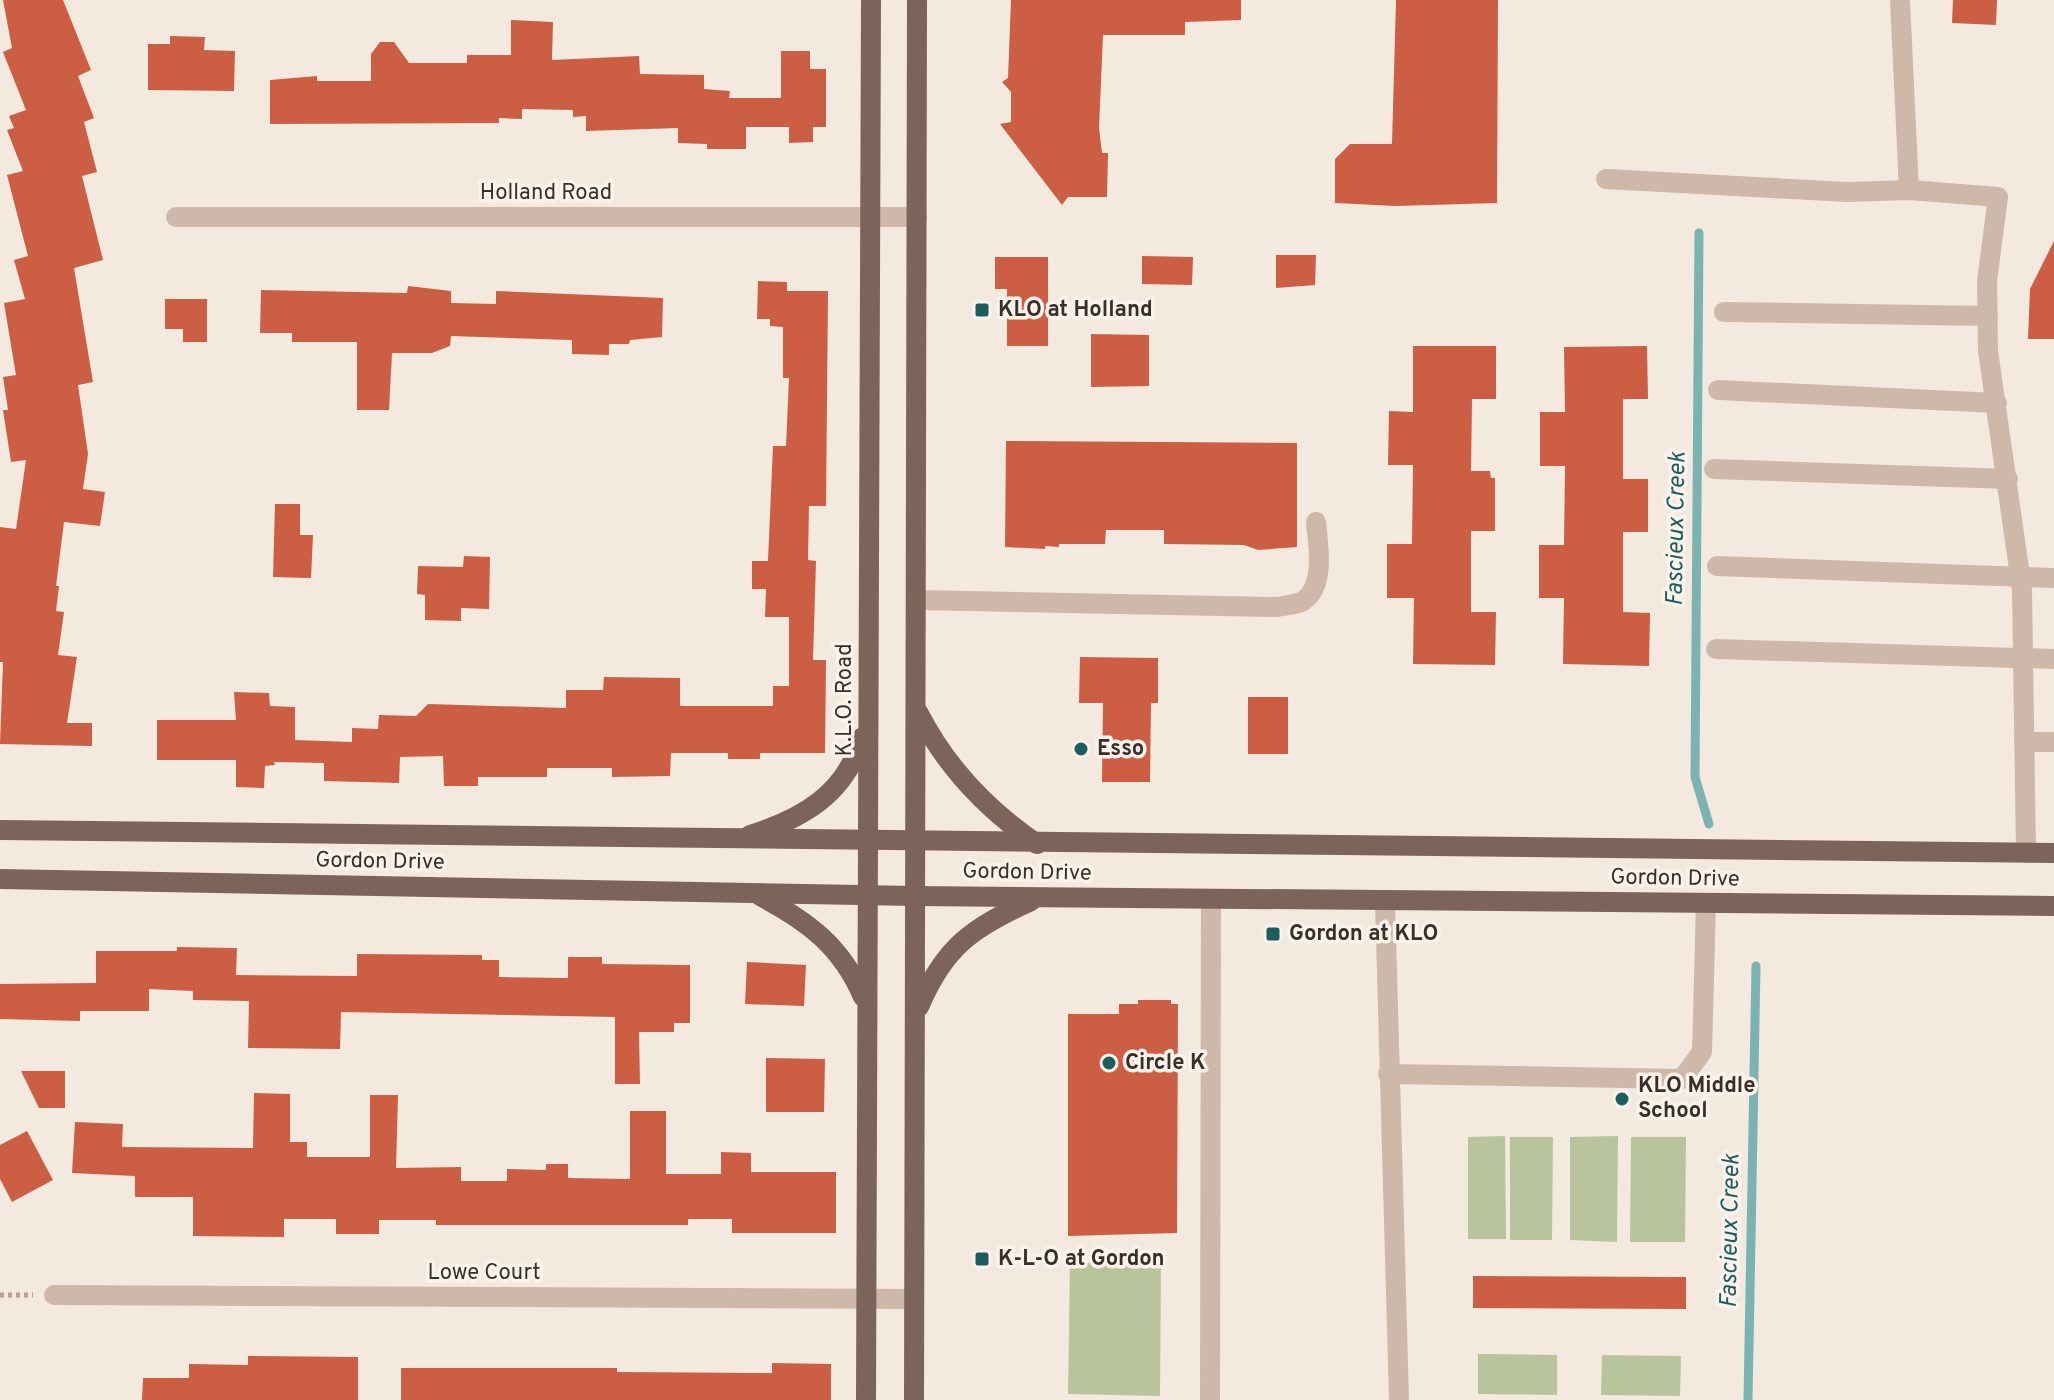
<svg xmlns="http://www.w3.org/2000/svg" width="2054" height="1400" viewBox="0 0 2054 1400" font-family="Overpass,sans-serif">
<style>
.green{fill:#b9c49d}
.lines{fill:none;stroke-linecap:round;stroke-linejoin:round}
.stream{stroke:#7bb3b3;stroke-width:9}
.building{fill:#cc5e44}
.path{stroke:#b9a293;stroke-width:5;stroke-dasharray:4 4;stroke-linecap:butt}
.minor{stroke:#cdb8a9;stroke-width:20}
.major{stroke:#7d645a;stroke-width:20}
.poi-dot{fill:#1c5d5e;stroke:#fbf3eb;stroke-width:3}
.labels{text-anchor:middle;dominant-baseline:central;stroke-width:7;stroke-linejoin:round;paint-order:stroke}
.street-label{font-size:22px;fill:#3a2e29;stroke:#fbf3eb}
.poi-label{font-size:22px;font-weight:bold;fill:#3a2e29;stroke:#fbf3eb;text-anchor:start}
.water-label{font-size:24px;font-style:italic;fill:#1c5d5e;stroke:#fbf3eb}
</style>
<rect width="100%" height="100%" fill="#f4e9de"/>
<g class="green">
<path d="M 1505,1136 L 1506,1239 L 1468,1239 L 1468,1137 Z"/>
<path d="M 1618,1136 L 1617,1242 L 1570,1240 L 1570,1137 Z"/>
<path d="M 1510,1137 L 1553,1137 L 1552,1240 L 1510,1240 Z"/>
<path d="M 1631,1137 L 1686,1137 L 1685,1242 L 1630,1242 Z"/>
<path d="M 1070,1263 L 1161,1263 L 1160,1396 L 1068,1394 Z"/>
<path d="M 1478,1354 L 1557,1355 L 1557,1395 L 1478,1394 Z"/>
<path d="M 1602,1355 L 1681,1356 L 1680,1396 L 1601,1395 Z"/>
</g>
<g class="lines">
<g class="stream">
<path d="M 1699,233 L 1695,777 L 1709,824"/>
<path d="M 1748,1400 L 1756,966"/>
</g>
</g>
<g class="building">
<path d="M 3,0 L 63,0 L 91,70 L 78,76 L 94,118 L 84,122 L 97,172 L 82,176 L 103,260 L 74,268 L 93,382 L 78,385 L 88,454 L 83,489 L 105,492 L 100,526 L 64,522 L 56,586 L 59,586 L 56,611 L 64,612 L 58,655 L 77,657 L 67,723 L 92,723 L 92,746 L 0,744 L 3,662 L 0,662 L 0,527 L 16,529 L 26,460 L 11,462 L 3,410 L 8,410 L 3,377 L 16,375 L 4,303 L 25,299 L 14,260 L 28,256 L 7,175 L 23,171 L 7,130 L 14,128 L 9,116 L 26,110 L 3,52 L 12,48 Z"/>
<path d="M 1011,0 L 1241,0 L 1241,20 L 1185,22 L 1185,35 L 1103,35 L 1099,128 L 1102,153 L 1108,153 L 1107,197 L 1068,197 L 1062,205 L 1000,124 L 1011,122 L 1011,92 L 1002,82 L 1008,78 Z"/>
<path d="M 1396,0 L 1498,0 L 1497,203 L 1396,206 L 1335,203 L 1335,159 L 1350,144 L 1392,144 Z"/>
<path d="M 1953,0 L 1997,0 L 1996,25 L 1952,23 Z"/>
<path d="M 511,20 L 553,22 L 552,60 L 639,56 L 640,74 L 704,75 L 704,89 L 730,91 L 729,98 L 781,98 L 781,51 L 810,51 L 810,69 L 826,69 L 826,127 L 813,127 L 813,142 L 789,143 L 789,127 L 746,127 L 746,149 L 707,149 L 707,144 L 678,143 L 678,128 L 586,131 L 586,116 L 573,117 L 573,110 L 522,109 L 522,119 L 499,118 L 499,123 L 270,124 L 270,80 L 317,76 L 317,81 L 371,81 L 371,54 L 380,42 L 394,42 L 409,63 L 467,63 L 467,55 L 511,55 Z"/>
<path d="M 170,36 L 205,37 L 204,50 L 235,51 L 234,91 L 148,90 L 148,44 L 170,44 Z"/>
<path d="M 2054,241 L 2054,339 L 2028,339 L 2030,289 Z"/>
<path d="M 1276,255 L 1316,255 L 1315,285 L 1276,288 Z"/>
<path d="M 1142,256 L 1193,257 L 1192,285 L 1142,284 Z"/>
<path d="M 995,257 L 1048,257 L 1048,346 L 1007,346 L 1007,289 L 995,289 Z"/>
<path d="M 758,281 L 787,282 L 787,291 L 828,291 L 826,506 L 809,506 L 808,560 L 816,561 L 813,660 L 826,660 L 825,753 L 760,753 L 760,759 L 728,759 L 728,753 L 671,753 L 670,776 L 612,777 L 612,768 L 547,768 L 547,777 L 478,777 L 478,786 L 444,786 L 443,756 L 400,757 L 399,783 L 324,781 L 324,763 L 274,762 L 275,765 L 265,766 L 264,788 L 236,787 L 236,760 L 157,760 L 157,720 L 236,720 L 234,692 L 269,693 L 270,706 L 295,707 L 295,740 L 352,742 L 352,728 L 378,729 L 379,715 L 416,716 L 428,704 L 566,708 L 566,690 L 603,690 L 604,677 L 680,678 L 680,706 L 773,706 L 773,686 L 789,686 L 789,617 L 765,617 L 766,589 L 752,589 L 752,561 L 768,561 L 773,446 L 786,446 L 789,378 L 783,378 L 783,327 L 770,326 L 770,319 L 757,319 Z"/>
<path d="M 408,286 L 451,291 L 451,303 L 496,304 L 496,291 L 663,298 L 662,337 L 630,340 L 629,344 L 609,344 L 609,355 L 572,354 L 572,340 L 451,336 L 450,346 L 432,353 L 392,353 L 389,410 L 357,410 L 357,342 L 292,342 L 292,333 L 260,333 L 261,290 L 407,293 Z"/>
<path d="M 165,299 L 207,299 L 207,342 L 183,342 L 183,329 L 165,329 Z"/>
<path d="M 1091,334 L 1149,335 L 1149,386 L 1091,387 Z"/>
<path d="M 1413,346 L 1496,346 L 1496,399 L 1472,399 L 1471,471 L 1490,471 L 1491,478 L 1495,478 L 1495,531 L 1471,531 L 1471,612 L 1496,612 L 1495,665 L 1413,664 L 1414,598 L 1387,598 L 1387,544 L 1412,544 L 1413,465 L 1388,465 L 1389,411 L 1413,412 Z"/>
<path d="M 1647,346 L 1648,399 L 1623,399 L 1623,479 L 1648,479 L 1648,532 L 1623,532 L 1623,612 L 1650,613 L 1649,666 L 1563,664 L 1564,598 L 1539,598 L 1539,545 L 1564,545 L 1565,466 L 1540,466 L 1540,412 L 1565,412 L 1564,347 Z"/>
<path d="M 1006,441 L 1297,443 L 1297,547 L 1258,550 L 1244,545 L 1164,544 L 1164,530 L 1106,530 L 1105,544 L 1059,544 L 1059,547 L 1045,546 L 1045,549 L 1005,547 Z"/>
<path d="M 275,504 L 300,504 L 300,535 L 313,535 L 311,578 L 273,577 Z"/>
<path d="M 464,556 L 490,557 L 489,609 L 461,608 L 461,621 L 425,620 L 425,595 L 417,594 L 418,566 L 463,567 Z"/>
<path d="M 1080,657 L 1158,658 L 1158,703 L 1151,703 L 1150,782 L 1102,782 L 1103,703 L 1079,703 Z"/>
<rect x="1248" y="697" width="40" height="57"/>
<path d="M 177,947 L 237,948 L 236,975 L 357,976 L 357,954 L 482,955 L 482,960 L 499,960 L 499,977 L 568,978 L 568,957 L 602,957 L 602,964 L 690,965 L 690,1023 L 674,1023 L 674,1032 L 639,1032 L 640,1084 L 615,1084 L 615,1017 L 341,1012 L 340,1049 L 248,1048 L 249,1001 L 193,1000 L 193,991 L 149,989 L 149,1011 L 80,1011 L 80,1021 L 0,1019 L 0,984 L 96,983 L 96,951 L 177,951 Z"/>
<path d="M 747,962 L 806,965 L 804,1006 L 745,1004 Z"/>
<path d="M 1138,1000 L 1171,1000 L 1171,1004 L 1178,1004 L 1177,1233 L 1068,1236 L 1068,1014 L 1119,1014 L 1119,1004 L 1138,1004 Z"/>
<path d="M 766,1058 L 825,1059 L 824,1112 L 766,1112 Z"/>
<path d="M 21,1071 L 65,1071 L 65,1108 L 39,1108 Z"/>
<path d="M 254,1093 L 290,1094 L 290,1142 L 307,1142 L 307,1157 L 370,1157 L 370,1095 L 398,1095 L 396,1168 L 461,1167 L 461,1181 L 507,1181 L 507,1169 L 546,1170 L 546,1164 L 568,1164 L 568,1178 L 630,1179 L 630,1111 L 666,1111 L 666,1174 L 721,1174 L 721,1152 L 751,1153 L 751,1172 L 836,1172 L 836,1233 L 732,1233 L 732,1219 L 688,1219 L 688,1225 L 436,1225 L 436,1220 L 379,1220 L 379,1234 L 336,1234 L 336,1219 L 284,1219 L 284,1237 L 193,1236 L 193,1197 L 135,1197 L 135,1176 L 72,1173 L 75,1122 L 123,1124 L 122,1147 L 253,1148 Z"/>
<path d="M 27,1131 L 53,1180 L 12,1202 L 0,1179 L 0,1145 Z"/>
<path d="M 1473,1276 L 1686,1277 L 1686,1309 L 1473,1308 Z"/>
<path d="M 248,1356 L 358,1357 L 358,1400 L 142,1400 L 143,1378 L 189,1378 L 189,1364 L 248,1365 Z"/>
<path d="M 772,1363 L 831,1364 L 831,1400 L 401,1400 L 401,1368 L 617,1368 L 617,1372 L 772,1373 Z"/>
</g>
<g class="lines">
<path class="path" d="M 0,1295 L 33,1295"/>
<g class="minor">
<path d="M 1900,0 L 1909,190"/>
<path d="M 1606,179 L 1847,192 L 1909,190 L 1998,197 L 1987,281 L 1988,351 L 2022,590 L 2026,853"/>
<path d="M 176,217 L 917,217"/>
<path d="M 1724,312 L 1988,316"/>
<path d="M 1718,390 L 1997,403"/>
<path d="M 1714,469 L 2008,479"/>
<path d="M 1717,566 L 2054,578"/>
<path d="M 916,600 L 1278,607 C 1285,605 1296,605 1303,601 C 1326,586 1318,545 1316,522"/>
<path d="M 1716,649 L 2054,659"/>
<path d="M 2024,742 L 2054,742"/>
<path d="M 1385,901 L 1399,1400"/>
<path d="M 1388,1074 L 1682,1079 L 1702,1052 L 1706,903"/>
<path d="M 54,1295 L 914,1299"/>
<path d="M 1210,1400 L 1211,899"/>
</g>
<g class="major">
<path d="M 918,712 C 946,767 986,809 1037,844"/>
<path d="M 0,830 L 2054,853"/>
<path d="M 750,835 C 802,819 847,793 861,738"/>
<path d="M 0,879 L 915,896 L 2054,906"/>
<path d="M 760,896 C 808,921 842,947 863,997"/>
<path d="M 919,1007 C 944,947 973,927 1031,901"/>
<path d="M 866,1400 L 871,0"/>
<path d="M 914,1400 L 917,0"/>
</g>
</g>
<g class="poi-dot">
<rect x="974" y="302" width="16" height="16" rx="4"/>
<circle cx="1081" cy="749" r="8"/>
<rect x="1265" y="926" width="16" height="16" rx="4"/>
<circle cx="1109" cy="1063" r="8"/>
<circle cx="1622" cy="1099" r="8"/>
<rect x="974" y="1251" width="16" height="16" rx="4"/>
</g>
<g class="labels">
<g class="street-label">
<text x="546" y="193">Holland Road</text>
<text transform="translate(845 700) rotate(-90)">K.L.O. Road</text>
<text transform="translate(380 862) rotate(1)">Gordon Drive</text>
<text transform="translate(1027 873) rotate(1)">Gordon Drive</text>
<text transform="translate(1675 879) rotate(1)">Gordon Drive</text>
<text x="484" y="1273">Lowe Court</text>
</g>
<g class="poi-label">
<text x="998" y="310">KLO at Holland</text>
<text x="1097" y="749">Esso</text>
<text x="1289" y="934">Gordon at KLO</text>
<text x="1125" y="1063">Circle K</text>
<text x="1638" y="1086">KLO Middle<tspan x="1638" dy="25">School</tspan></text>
<text x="998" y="1259">K-L-O at Gordon</text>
</g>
<g class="water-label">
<text transform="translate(1677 529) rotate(-89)">Fascieux Creek</text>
<text transform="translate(1731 1231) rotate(-89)">Fascieux Creek</text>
</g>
</g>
</svg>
